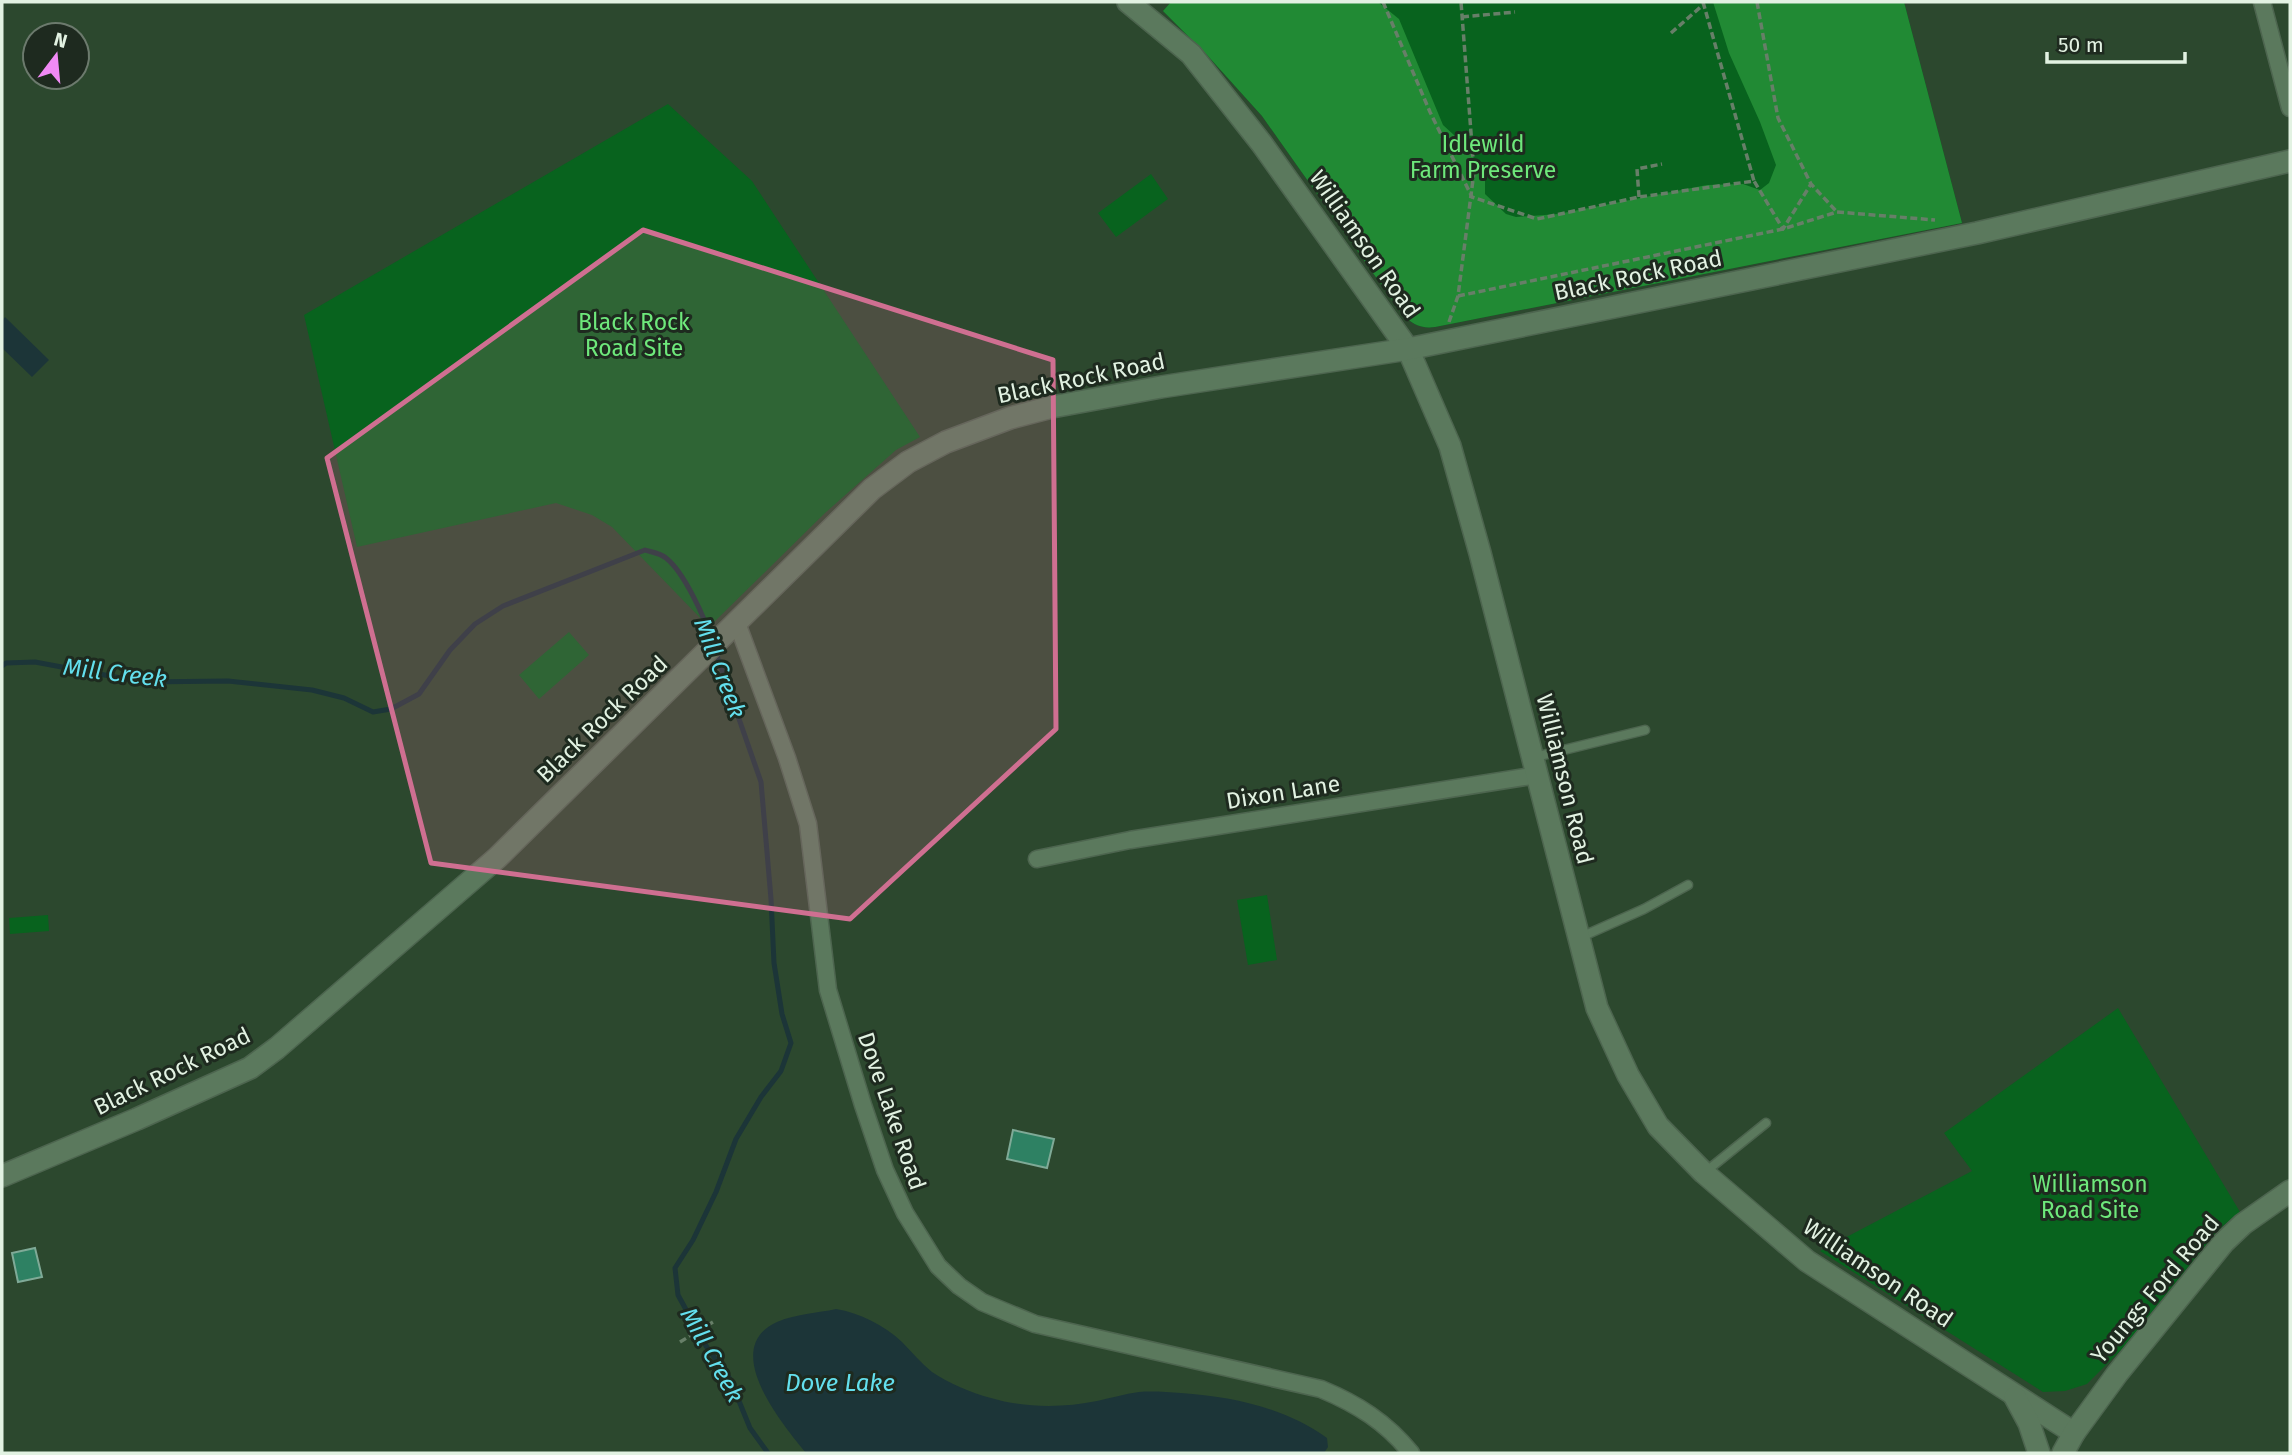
<svg xmlns="http://www.w3.org/2000/svg" width="2292" height="1455" viewBox="0 0 2292 1455" font-family="'Fira Sans',sans-serif">
<style>
.green{fill:#08631e}
.forest{fill:#218a34}
.water{fill:#1c3538}
.lines{fill:none;stroke-linecap:round;stroke-linejoin:round}
.stream{stroke:#1c3538;stroke-width:5}
.building{fill:#2e8163;stroke:#7faa97;stroke-width:2}
.service-casing{stroke:#4d654f;stroke-width:11}
.minor-casing{stroke:#4d654f;stroke-width:19}
.tertiary-casing{stroke:#4d654f;stroke-width:24}
.path{stroke:#677f68;stroke-width:3.5;stroke-dasharray:7 3.5;stroke-linecap:butt}
.service{stroke:#5b795d;stroke-width:8}
.minor{stroke:#5b795d;stroke-width:16}
.tertiary{stroke:#5b795d;stroke-width:21}
.marked{fill:#cf6f91;fill-opacity:0.2;stroke:#cf6f91;stroke-width:5;stroke-linejoin:round}
.labels{text-anchor:middle;dominant-baseline:central;stroke-width:6;stroke-linejoin:round;paint-order:stroke}
.park-label{font-size:23px;fill:#6ee87b;stroke:#1e2a1f}
.street-label{font-size:23px;fill:#e2f2e2;stroke:#1e2a1f}
.water-label{font-size:24px;font-style:italic;fill:#63dfed;stroke:#1e2a1f}
</style>
<rect width="100%" height="100%" fill="#2c482e"/>
<g class="green">
<path d="M 1171,2 L 1904,2 L 1962,223 L 1435,327 C 1421,329 1412,324 1402,314 L 1262,116 L 1207,55 L 1163,11 Z"/>
<path d="M 668,104 L 752,181 L 920,437 L 896,450 L 825,513 L 709,627 L 612,527 L 592,515 L 556,503 L 357,547 L 304,315 Z"/>
<path d="M 1151,174 L 1168,199 L 1116,237 L 1098,213 Z"/>
<path d="M 569,632 L 589,655 L 539,699 L 519,675 Z"/>
<path d="M 1267,895 L 1277,960 L 1248,965 L 1237,900 Z"/>
<path d="M 48,915 L 49,931 L 10,934 L 9,918 Z"/>
<path d="M 2118,1008 L 2240,1212 L 2218,1230 L 2121,1350 L 2087,1384 L 2065,1391 L 2043,1392 L 1820,1251 L 1972,1171 L 1944,1133 Z"/>
</g>
<path class="forest" d="M 1171,2 L 1378,2 L 1399,19 L 1443,125 L 1467,147 L 1485,176 L 1485,194 L 1506,214 L 1516,217 L 1558,214 L 1707,185 L 1743,184 L 1760,190 L 1769,183 L 1776,165 L 1760,122 L 1729,53 L 1713,2 L 1904,2 L 1962,223 L 1435,327 C 1421,329 1412,324 1402,314 L 1262,116 L 1207,55 L 1163,11 Z"/>
<g class="water">
<path d="M 5,317 L 49,360 L 32,377 L 2,348 L 2,321 Z"/>
<path d="M 836,1309 C 860,1313 884,1325 902,1342 C 912,1352 921,1363 932,1372 C 948,1383 972,1393 991,1398 C 1024,1408 1063,1408 1097,1401 C 1111,1398 1124,1394 1139,1392 C 1152,1391 1167,1392 1181,1393 C 1233,1397 1284,1407 1327,1438 L 1328,1447 L 1324,1453 L 806,1453 C 782,1424 719,1348 777,1322 C 795,1314 818,1313 836,1309 Z"/>
</g>
<g class="lines">
<g class="stream">
<path d="M 715,650 L 761,782 L 771,899 L 774,963 L 782,1014 L 791,1043 L 781,1071 L 761,1097 L 736,1139 L 716,1192 L 693,1240 L 675,1268 L 678,1295 L 706,1346 L 730,1379 L 750,1428 L 768,1453"/>
<path d="M 2,666 L 6,663 L 35,662 L 142,682 L 228,681 L 312,690 L 344,698 L 373,712 L 391,709 L 419,694 L 450,650 L 475,624 L 503,606 L 645,550 C 651,552 660,553 666,558 C 684,572 705,618 712,641"/>
</g>
</g>
<g class="building">
<path d="M 1013,1130 L 1054,1139 L 1047,1168 L 1007,1159 Z"/>
<path d="M 35,1248 L 42,1277 L 18,1282 L 12,1253 Z"/>
</g>
<g class="lines">
<defs>
<g id="service">
<path d="M 1535,757 L 1645,730"/>
<path d="M 1581,937 L 1644,909 L 1688,885"/>
<path d="M 1704,1173 L 1766,1123"/>
</g>
<g id="minor">
<path d="M 2262,2 L 2290,108"/>
<path d="M 737,623 L 787,758 L 808,824 L 828,990 L 863,1105 L 885,1170 L 905,1213 L 938,1266 L 959,1286 L 982,1302 L 1035,1324 L 1321,1389 C 1357,1404 1386,1422 1411,1453"/>
<path d="M 1037,859 L 1130,840 L 1537,775"/>
</g>
<g id="tertiary">
<path d="M 1128,2 L 1191,54 L 1262,144 L 1408,349 L 1450,446 L 1480,553 L 1597,1008 L 1628,1075 L 1658,1126 L 1704,1173 L 1807,1261 L 2074,1433"/>
<path d="M 2,1176 L 137,1119 L 250,1068 L 277,1048 L 497,858 L 872,489 L 908,462 L 946,442 L 1010,418 L 1052,407 L 1161,387 L 1408,349 L 1977,233 L 2290,161"/>
<path d="M 2015,1397 L 2029,1423 L 2039,1453"/>
<path d="M 2063,1453 L 2074,1433 L 2117,1374 L 2224,1242 L 2243,1224 L 2290,1191"/>
</g>
</defs>
<use href="#service" class="service-casing"/>
<use href="#minor" class="minor-casing"/>
<use href="#tertiary" class="tertiary-casing"/>
<g class="path">
<path d="M 1383,2 L 1430,112 L 1472,197 L 1537,219 L 1639,197 L 1754,181 L 1783,229 L 1811,184"/>
<path d="M 1703,2 L 1754,181"/>
<path d="M 1757,2 L 1778,118 L 1811,184 L 1837,212"/>
<path d="M 1462,17 L 1515,12"/>
<path d="M 1671,33 L 1704,4"/>
<path d="M 1639,197 L 1637,169 L 1662,164"/>
<path d="M 1458,296 L 1783,229 L 1837,212 L 1935,220"/>
<path d="M 1449,322 L 1458,296 L 1474,172 L 1461,2"/>
<path d="M 680,1342 L 713,1322"/>
</g>
<use href="#service" class="service"/>
<use href="#minor" class="minor"/>
<use href="#tertiary" class="tertiary"/>
</g>
<path class="marked" d="M 643,230 L 1053,360 L 1056,729 L 850,919 L 431,863 L 327,458 Z"/>
<g class="labels">
<g class="park-label">
<text x="1483" y="144">Idlewild<tspan x="1483" dy="26">Farm Preserve</tspan></text>
<text x="634" y="322">Black Rock<tspan x="634" dy="26">Road Site</tspan></text>
<text x="2090" y="1184">Williamson<tspan x="2090" dy="26">Road Site</tspan></text>
</g>
<g class="street-label">
<text transform="translate(1365 244) rotate(55)">Williamson Road</text>
<text transform="translate(1638 275) rotate(-12)">Black Rock Road</text>
<text transform="translate(1081 378) rotate(-12)">Black Rock Road</text>
<text transform="translate(602 719) rotate(-44)">Black Rock Road</text>
<text transform="translate(1565 779) rotate(76)">Williamson Road</text>
<text transform="translate(1283 792) rotate(-9)">Dixon Lane</text>
<text transform="translate(172 1071) rotate(-26)">Black Rock Road</text>
<text transform="translate(892 1111) rotate(71)">Dove Lake Road</text>
<text transform="translate(1878 1273) rotate(34)">Williamson Road</text>
<text transform="translate(2155 1289) rotate(-50)">Youngs Ford Road</text>
</g>
<g class="water-label">
<text transform="translate(720 668) rotate(69)">Mill Creek</text>
<text transform="translate(115 673) rotate(7)">Mill Creek</text>
<text transform="translate(712 1355) rotate(61)">Mill Creek</text>
<text x="840" y="1383">Dove Lake</text>
</g>
</g>
<rect width="2292" height="1455" fill="none" stroke="#e2f2e2" stroke-width="7"/>
<g transform="translate(56 56) rotate(16)"><circle r="33" fill="#1e2a1f" stroke="#6c7a6d" stroke-width="2"/>
<path d="M0-5L12 26L0 18L-12 26Z" fill="#f18af5"/>
<text y="-10" font-size="19" font-weight="bold" text-anchor="middle" fill="#e2f2e2">N</text>
</g>
<path d="M2047 52v10h138v-10" fill="none" stroke="#e2f2e2" stroke-width="3.5"/>
<text x="2058" y="52" font-size="21" fill="#e2f2e2" stroke="#1e2a1f" stroke-width="5" paint-order="stroke">50 m</text>
</svg>
